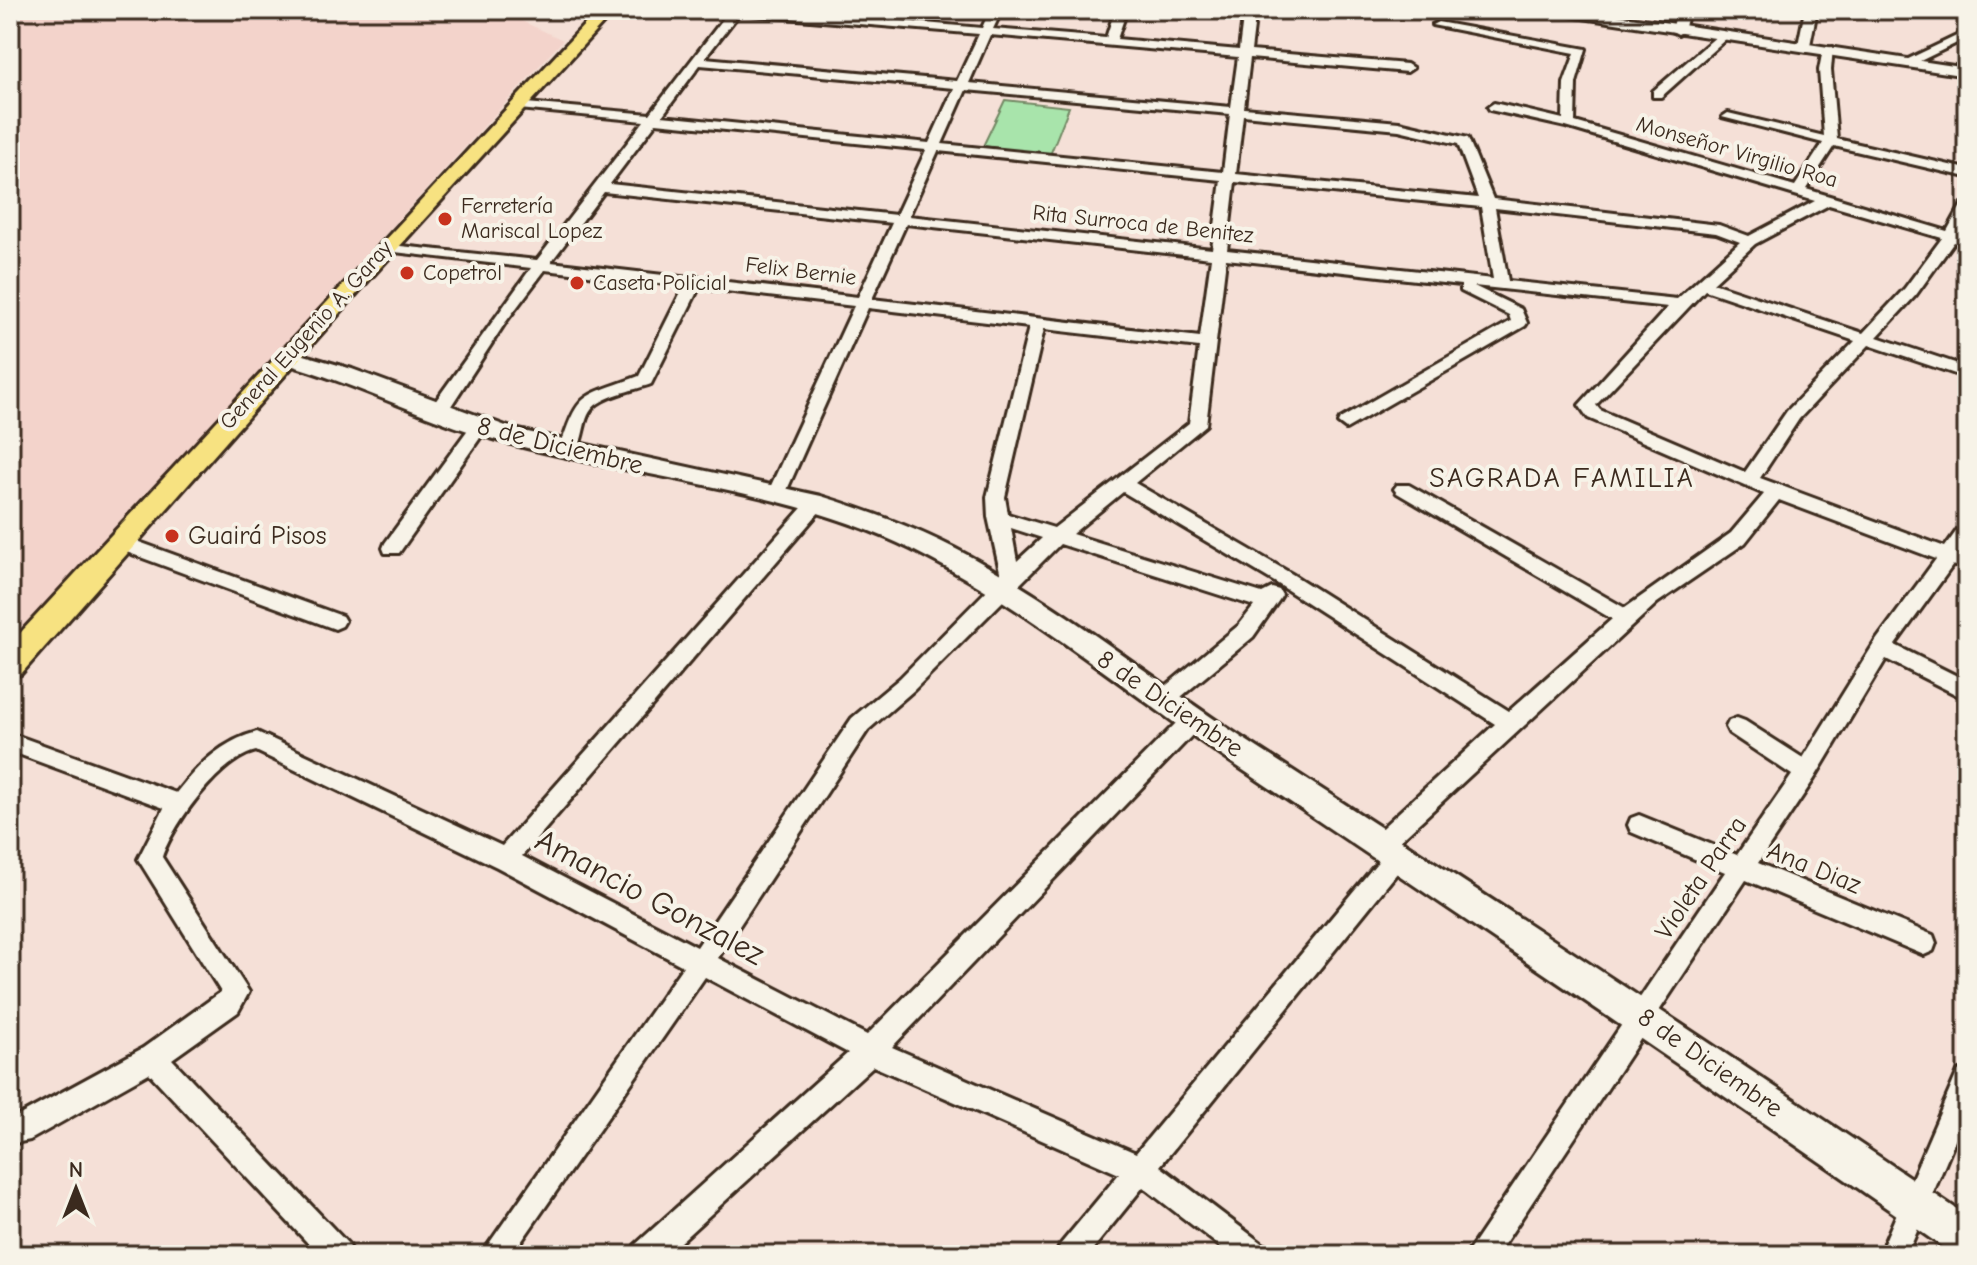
<svg xmlns="http://www.w3.org/2000/svg" width="1977" height="1265" viewBox="0 0 1977 1265" font-family="'Comic Neue',sans-serif">
<style>
.built{fill:#f3d3cb}
.green{fill:#a8e4ab;stroke:#728764;stroke-width:2}
.lines{fill:none;stroke-linecap:round;stroke-linejoin:round}
.minor-casing{stroke:#3b2a1e;stroke-width:6}
.tertiary-casing{stroke:#3b2a1e;stroke-width:6}
.secondary-casing{stroke:#3b2a1e;stroke-width:6}
.primary-casing{stroke:#3b2a1e;stroke-width:6}
.minor{fill:#f7f3e8;fill-rule:evenodd}
.tertiary{fill:#f7f3e8;fill-rule:evenodd}
.secondary{fill:#f7f3e8;fill-rule:evenodd}
.primary{fill:#f7e281;fill-rule:evenodd}
.poi-dot{fill:#c8321e;stroke:#f7f3e8;stroke-width:3}
.labels{text-anchor:middle;dominant-baseline:central;stroke-width:8;stroke-linejoin:round;paint-order:stroke}
.far-street-label{font-size:22px;fill:#3b2a1e;stroke:#f7f3e8}
.far-poi-label{font-size:22px;fill:#3b2a1e;stroke:#f7f3e8;text-anchor:start}
.street-label{font-size:26px;fill:#3b2a1e;stroke:#f7f3e8}
.poi-label{font-size:26px;fill:#3b2a1e;stroke:#f7f3e8;text-anchor:start}
.neighbourhood-label{font-size:28px;letter-spacing:2px;fill:#3b2a1e;stroke:#f7f3e8}
.near-street-label{font-size:32px;fill:#3b2a1e;stroke:#f7f3e8}
</style>
<rect width="100%" height="100%" fill="#f5e0d7"/>
<filter id="ink" filterUnits="userSpaceOnUse"><feTurbulence type="fractalNoise" baseFrequency=".0125" numOctaves="2"/><feDisplacementMap in="SourceGraphic" scale="16" xChannelSelector="R" yChannelSelector="G"/><feConvolveMatrix kernelMatrix="1 2 1 2 8 2 1 2 1" color-interpolation-filters="sRGB"/></filter>
<g filter="url(#ink)">
<path class="built" d="M 10,10 L 498,10 L 563,40 L 10,644 Z"/>
<path class="green" d="M 1005,100 L 1069,107 L 1050,155 L 983,146 Z"/>
<g class="lines">
<defs>
<g id="minor">
<path d="M 730,10 L 776,10 L 982,28 L 990,10 L 1002,10 L 993,29 L 1106,38 L 1115,10 L 1127,10 L 1117,39 L 1239,50 L 1244,10 L 1256,10 L 1251,51 L 1407,64 L 1413,68 L 1407,72 L 1250,58 L 1244,108 L 1399,122 L 1468,138 L 1493,199 L 1719,225 L 1749,236 L 1815,201 L 1566,127 L 1490,110 L 1488,107 L 1494,103 L 1563,119 L 1564,83 L 1575,53 L 1432,25 L 1438,22 L 1586,49 L 1576,83 L 1575,122 L 1795,186 L 1823,143 L 1722,117 L 1728,113 L 1824,136 L 1819,70 L 1823,49 L 1833,47 L 1831,70 L 1837,139 L 1967,169 L 1967,177 L 1834,146 L 1806,189 L 1947,231 L 1962,204 L 1967,203 L 1967,220 L 1959,234 L 1967,236 L 1967,245 L 1954,242 L 1916,295 L 1877,337 L 1967,367 L 1967,378 L 1869,345 L 1799,419 L 1760,478 L 1945,547 L 1960,526 L 1967,524 L 1967,545 L 1961,553 L 1967,555 L 1967,570 L 1953,565 L 1895,645 L 1967,681 L 1967,700 L 1886,659 L 1814,779 L 1758,863 L 1933,935 L 1936,943 L 1933,951 L 1924,955 L 1746,880 L 1497,1255 L 1466,1255 L 1725,872 L 1631,832 L 1628,825 L 1631,818 L 1639,815 L 1737,855 L 1792,775 L 1729,733 L 1726,727 L 1729,721 L 1737,718 L 1745,721 L 1803,758 L 1875,642 L 1936,559 L 1779,500 L 1745,543 L 1657,603 L 1394,846 L 1406,848 L 1410,855 L 1406,862 L 1160,1166 L 1264,1245 L 1268,1255 L 1231,1255 L 1143,1187 L 1088,1255 L 1056,1255 L 1060,1245 L 1119,1174 L 873,1066 L 666,1255 L 631,1255 L 635,1245 L 848,1053 L 705,977 L 512,1255 L 481,1255 L 683,966 L 497,867 L 256,751 C 219,760 174,823 162,857 L 249,992 L 238,1012 L 172,1059 L 349,1245 L 353,1255 L 319,1255 L 149,1073 L 30,1140 L 10,1144 L 10,1116 L 18,1116 L 143,1048 L 221,992 L 138,859 L 164,808 L 10,751 L 10,733 L 176,793 C 198,765 222,741 257,732 L 502,846 L 809,500 L 821,500 L 824,505 L 821,510 L 522,856 L 697,947 L 852,718 L 900,678 L 1001,576 L 988,517 L 987,497 L 1029,327 L 868,308 L 786,492 L 777,498 L 768,492 L 854,306 L 699,288 L 651,384 C 635,390 601,396 591,410 C 581,422 585,450 569,455 L 560,449 C 579,389 582,398 639,376 L 684,286 L 545,270 L 505,323 L 451,406 L 435,419 L 427,413 L 531,268 L 386,251 L 381,250 L 381,244 L 537,260 L 644,121 L 519,109 L 513,105 L 515,102 L 650,114 ZM 739,14 L 979,34 L 957,81 L 705,58 ZM 990,35 L 1238,57 L 1231,107 L 969,83 ZM 700,65 L 954,88 L 929,143 L 662,116 ZM 966,90 L 1230,114 L 1223,172 L 942,144 ZM 1243,115 L 1399,130 L 1458,144 L 1478,198 L 1236,174 ZM 656,123 L 926,150 L 896,215 L 610,184 ZM 938,151 L 1221,180 L 1212,249 L 909,216 ZM 1235,182 L 1481,207 L 1493,279 L 1227,250 ZM 604,192 L 892,223 L 858,297 L 702,279 L 695,276 L 689,278 L 551,262 ZM 1829,205 L 1942,238 L 1905,288 L 1863,333 L 1713,283 L 1755,244 ZM 1495,208 L 1716,233 L 1740,242 L 1677,299 L 1508,281 ZM 906,224 L 1211,258 L 1200,337 L 872,299 ZM 1226,259 L 1461,285 L 1461,291 L 1509,315 L 1511,321 L 1340,419 L 1338,423 L 1346,429 L 1525,326 L 1527,323 L 1521,309 L 1474,286 L 1668,307 L 1579,405 L 1588,418 L 1764,494 L 1731,533 L 1625,608 L 1409,485 L 1397,485 L 1394,489 L 1397,493 L 1612,619 L 1509,711 L 1292,574 L 1135,483 L 1206,425 ZM 1705,290 L 1855,341 L 1787,411 L 1745,472 L 1600,410 L 1596,405 ZM 1044,329 L 1199,347 L 1189,423 L 1054,528 L 1008,514 L 1005,497 ZM 1123,492 L 1278,584 L 1495,724 L 1372,837 L 1368,844 L 1372,851 L 1380,854 L 1386,852 L 1136,1153 L 892,1047 L 1200,727 L 1203,721 L 1200,715 L 1192,712 L 1184,715 L 867,1035 L 718,958 L 868,730 L 914,690 L 1060,544 L 1254,606 L 1239,625 L 1156,694 L 1153,700 L 1156,706 L 1163,709 L 1170,706 L 1253,637 L 1279,600 L 1282,595 L 1279,590 L 1272,588 L 1262,593 L 1072,534 ZM 1011,528 L 1042,538 L 1017,561 Z"/>
<path d="M 1677,10 L 1689,10 L 1684,31 L 1678,34 L 1672,31 Z"/>
<path d="M 1805,10 L 1817,10 L 1810,45 L 1804,48 L 1798,45 Z"/>
<path d="M 1967,31 L 1967,38 L 1912,65 L 1902,62 Z"/>
<path d="M 1718,35 L 1728,37 L 1661,97 L 1653,97 L 1653,91 Z"/>
<path d="M 1964,67 L 1967,68 L 1967,101 L 1961,97 L 1958,71 Z"/>
<path d="M 478,422 L 487,428 L 399,553 L 385,553 L 383,548 L 385,543 L 472,424 Z"/>
<path d="M 120,535 L 342,616 L 345,621 L 342,626 L 335,629 L 113,547 L 111,542 L 113,537 Z"/>
<path d="M 1967,1067 L 1967,1112 L 1907,1255 L 1879,1255 L 1958,1071 Z"/>
</g>
<path id="tertiary" d="M 1549,10 L 1583,10 L 1967,68 L 1967,76 L 1556,14 Z"/>
<path id="secondary" d="M 287,350 L 352,369 L 514,429 L 821,496 C 866,510 911,526 954,548 C 1057,601 1148,676 1244,739 C 1487,895 1728,1054 1967,1216 L 1967,1255 L 1953,1254 C 1713,1087 1471,923 1228,760 C 1119,687 1017,598 898,543 C 777,488 642,478 515,445 C 434,425 360,384 279,362 L 276,357 Z"/>
<path id="primary" d="M 598,10 L 615,10 L 368,281 L 21,674 L 10,677 L 10,644 Z"/>
</defs>
<use href="#minor" class="minor-casing"/>
<use href="#tertiary" class="tertiary-casing"/>
<use href="#secondary" class="secondary-casing"/>
<use href="#primary" class="primary-casing"/>
<use href="#minor" class="minor"/>
<use href="#tertiary" class="tertiary"/>
<use href="#secondary" class="secondary"/>
<use href="#primary" class="primary"/>
</g>
</g>
<g class="poi-dot">
<circle cx="445" cy="219" r="8"/>
<circle cx="407" cy="273" r="8"/>
<circle cx="577" cy="283" r="8"/>
<circle cx="172" cy="536" r="8"/>
</g>
<g class="labels">
<g class="far-street-label">
<text transform="translate(1737 152) rotate(16)">Monseñor Virgilio Roa</text>
<text transform="translate(1143 224) rotate(6)">Rita Surroca de Benitez</text>
<text transform="translate(801 271) rotate(7)">Felix Bernie</text>
<text transform="translate(306 335) rotate(-48)">General Eugenio A. Garay</text>
</g>
<g class="far-poi-label">
<text x="461" y="206">Ferretería<tspan x="461" dy="25">Mariscal Lopez</tspan></text>
<text x="423" y="273">Copetrol</text>
<text x="593" y="283">Caseta Policial</text>
</g>
<g class="street-label">
<text transform="translate(560 446) rotate(14)">8 de Diciembre</text>
<text transform="translate(1170 704) rotate(34)">8 de Diciembre</text>
<text transform="translate(1814 868) rotate(22)">Ana Diaz</text>
<text transform="translate(1701 878) rotate(-56)">Violeta Parra</text>
<text transform="translate(1710 1063) rotate(35)">8 de Diciembre</text>
</g>
<g class="poi-label">
<text x="188" y="536">Guairá Pisos</text>
</g>
<g class="neighbourhood-label">
<text x="1562" y="478">SAGRADA FAMILIA</text>
</g>
<g class="near-street-label">
<text transform="translate(650 897) rotate(28)">Amancio Gonzalez</text>
</g>
</g>
<rect width="1977" height="1265" fill="none" stroke="#f7f3e8" stroke-width="40"/>
<rect x="20" y="20" width="1937" height="1225" fill="none" stroke="#3b2a1e" stroke-width="3" filter="url(#ink)"/>
<g transform="translate(76 1189)" stroke="#f7f3e8" stroke-width="6" paint-order="stroke">
<path d="M0-6L14 30L0 20L-14 30Z" fill="#3b2a1e"/>
<text y="-12" font-size="22" font-weight="bold" text-anchor="middle" fill="#3b2a1e">N</text>
</g>
</svg>
